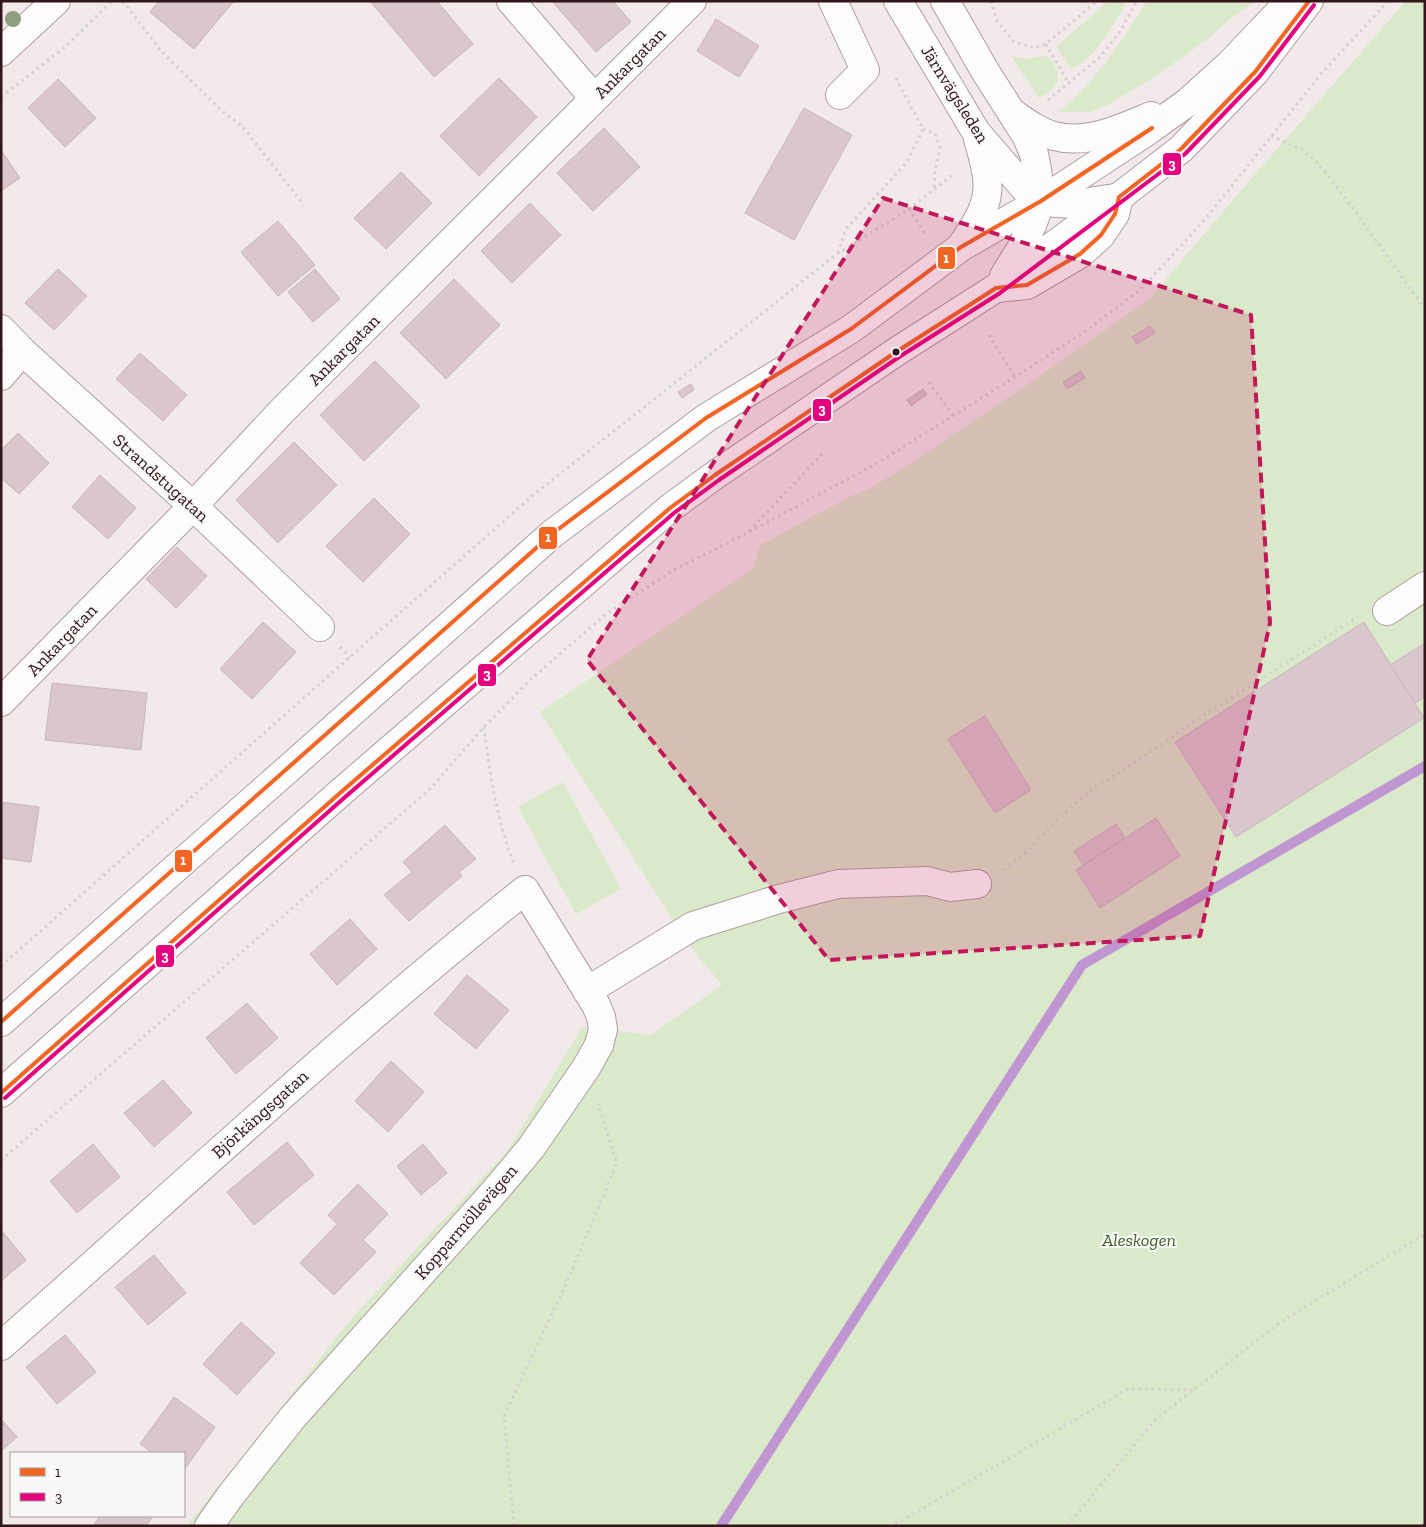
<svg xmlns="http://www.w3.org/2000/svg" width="1426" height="1527" viewBox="0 0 1426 1527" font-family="'Zilla Slab',serif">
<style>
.green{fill:#dae9c9}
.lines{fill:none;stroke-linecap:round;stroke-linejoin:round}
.stream{stroke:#c096d2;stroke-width:10}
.building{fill:#d9c7cd;stroke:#c8b6bc}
.minor-casing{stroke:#af9ea0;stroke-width:30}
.major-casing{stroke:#af9ea0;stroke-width:30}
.path{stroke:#d5d1d1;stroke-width:3;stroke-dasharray:2.5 4;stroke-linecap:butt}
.minor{stroke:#fdfcfc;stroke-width:28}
.major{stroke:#fdfcfc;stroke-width:28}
.bus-1-casing{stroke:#f7f7f7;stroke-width:8}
.bus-2-casing{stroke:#f7f7f7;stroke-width:8}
.bus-1{stroke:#f26522;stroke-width:4}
.bus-2{stroke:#e5007d;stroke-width:4}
.tree{fill:#8f9e7c}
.marked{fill:#c2185b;fill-opacity:0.2;stroke:#c2185b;stroke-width:4;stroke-dasharray:10 6;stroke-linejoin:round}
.bus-dot{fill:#321619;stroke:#f7f7f7;stroke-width:2}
.labels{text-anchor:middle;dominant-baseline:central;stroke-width:4.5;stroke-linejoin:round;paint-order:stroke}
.street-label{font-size:18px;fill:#321619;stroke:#f7f7f7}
.park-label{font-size:18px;font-style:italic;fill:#3e6022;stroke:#f7f7f7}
.line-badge{stroke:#f7f7f7;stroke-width:2}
.badge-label{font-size:14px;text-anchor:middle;font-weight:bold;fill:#fff}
</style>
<rect width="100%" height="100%" fill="#f2e9ea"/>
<g class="green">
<path d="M 1108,1 L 1124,1 L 1125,5 C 1113,24 1094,62 1071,68 L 1056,47 Z"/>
<path d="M 1147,1 L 1256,1 L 1230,19 L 1210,37 L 1156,76 L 1109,104 L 1091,112 L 1058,112 C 1097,82 1121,41 1147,1 Z"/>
<path d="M 1406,1 L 1425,1 L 1425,1526 L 187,1526 L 352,1318 L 509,1149 L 582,1027 L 651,1035 L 722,985 L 691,948 L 540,712 L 754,568 L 759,546 L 851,496 L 869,489 L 913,462 L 1050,369 L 1150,298 L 1250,180 Z"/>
<path d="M 1045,55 C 1054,61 1063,76 1055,86 C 1051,91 1045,95 1039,98 L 1011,56 L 1027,59 Z"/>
<path d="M 563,782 L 621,889 L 576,914 L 518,807 Z"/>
</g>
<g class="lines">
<path class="stream" d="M 721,1526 L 1082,965 L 1425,766"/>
</g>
<g class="building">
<path d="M 159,1 L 234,1 L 194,49 L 150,12 Z"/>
<path d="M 370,1 L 437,1 L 473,44 L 434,77 Z"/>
<path d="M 552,1 L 613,1 L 631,22 L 596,52 Z"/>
<path d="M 716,19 L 759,46 L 739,77 L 697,51 Z"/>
<path d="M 499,78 L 537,117 L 479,176 L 440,136 Z"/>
<path d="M 58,79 L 96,118 L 65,147 L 28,108 Z"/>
<path d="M 804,108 L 852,135 L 794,240 L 745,213 Z"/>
<path d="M 604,128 L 640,167 L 593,211 L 557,173 Z"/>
<path d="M 1,150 L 20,178 L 1,191 Z"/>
<path d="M 401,172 L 432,203 L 386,249 L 354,218 Z"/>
<path d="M 530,203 L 561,235 L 512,283 L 481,251 Z"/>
<path d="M 278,221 L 315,265 L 278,296 L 241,252 Z"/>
<path d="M 58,269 L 87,296 L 54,330 L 25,303 Z"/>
<path d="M 315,269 L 340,299 L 313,322 L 288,292 Z"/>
<path d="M 454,279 L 500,325 L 446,379 L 400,333 Z"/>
<path d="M 1150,326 L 1155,333 L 1137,344 L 1132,337 Z"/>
<path d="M 140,353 L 187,395 L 163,421 L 116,379 Z"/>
<path d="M 375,361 L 420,406 L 364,461 L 320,415 Z"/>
<path d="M 1081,371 L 1085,378 L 1067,389 L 1063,382 Z"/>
<path d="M 691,384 L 694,390 L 682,398 L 678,392 Z"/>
<path d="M 923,389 L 927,394 L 911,406 L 907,400 Z"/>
<path d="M 18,433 L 49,463 L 19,494 L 1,478 L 1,450 Z"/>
<path d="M 294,442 L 337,485 L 278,543 L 236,500 Z"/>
<path d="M 100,475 L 136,508 L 108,539 L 72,507 Z"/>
<path d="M 374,498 L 410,534 L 363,582 L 326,546 Z"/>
<path d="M 177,547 L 207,576 L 176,608 L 146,579 Z"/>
<path d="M 263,622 L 296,652 L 252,699 L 220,669 Z"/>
<path d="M 1364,622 L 1424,718 L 1236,837 L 1175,742 Z"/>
<path d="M 1425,643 L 1425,697 L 1415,703 L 1390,665 Z"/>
<path d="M 52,683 L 147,693 L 141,750 L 45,740 Z"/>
<path d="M 985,716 L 1031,790 L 995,813 L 948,739 Z"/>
<path d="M 1,802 L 39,807 L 31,862 L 1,858 Z"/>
<path d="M 1156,818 L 1180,856 L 1100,908 L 1076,870 Z"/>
<path d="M 1116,824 L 1125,838 L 1083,865 L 1074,851 Z"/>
<path d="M 445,825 L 476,859 L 459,872 L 462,876 L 409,921 L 384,895 L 412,872 L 403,862 Z"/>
<path d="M 350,919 L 377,949 L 337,985 L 310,954 Z"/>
<path d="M 467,975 L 509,1010 L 476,1049 L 434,1014 Z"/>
<path d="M 247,1003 L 278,1038 L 236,1074 L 206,1038 Z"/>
<path d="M 391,1061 L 424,1092 L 388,1132 L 355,1101 Z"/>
<path d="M 163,1080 L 192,1113 L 154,1147 L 124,1113 Z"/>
<path d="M 287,1142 L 314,1175 L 254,1225 L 227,1192 Z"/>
<path d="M 93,1144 L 120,1177 L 77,1213 L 50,1181 Z"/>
<path d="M 423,1144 L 447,1173 L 421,1195 L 397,1166 Z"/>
<path d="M 358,1184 L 388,1214 L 363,1240 L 376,1252 L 334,1295 L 300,1263 L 337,1224 L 328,1215 Z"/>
<path d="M 1,1230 L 26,1260 L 1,1281 Z"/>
<path d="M 154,1255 L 186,1293 L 148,1325 L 115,1287 Z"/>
<path d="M 241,1322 L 275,1353 L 237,1395 L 203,1364 Z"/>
<path d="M 65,1335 L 96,1372 L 57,1404 L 26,1367 Z"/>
<path d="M 174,1397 L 215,1427 L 184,1470 L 184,1453 L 152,1453 L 140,1444 Z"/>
<path d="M 1,1419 L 17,1437 L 1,1451 Z"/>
<path d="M 100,1516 L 153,1516 L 146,1526 L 93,1526 Z"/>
</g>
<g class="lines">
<defs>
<g id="minor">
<path d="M 511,1 L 594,98"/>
<path d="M 833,1 L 865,70 L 840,95"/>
<path d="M 1,52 L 56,1"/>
<path d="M 996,288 L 1027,285 L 1080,254 L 1101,235 L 1115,214 L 1119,197"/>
<path d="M 1,329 L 22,351 L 193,506 L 320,627"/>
<path d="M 1,376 L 22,351"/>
<path d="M 1387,611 L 1425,586"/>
<path d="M 1,702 L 193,506 L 281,412 L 692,1"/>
<path d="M 587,991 L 693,926 L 779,899 L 838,884 L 927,881 L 950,887 L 977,884"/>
<path d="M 1,1346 C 175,1193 344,1034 525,890 L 596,1005 L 601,1017 L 603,1029 L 599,1045 L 586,1068 L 531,1148 L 494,1192 L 293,1417 L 231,1495 L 209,1526"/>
</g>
<g id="major">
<path d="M 898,1 L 976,132 L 1027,191 L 1041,201 L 1057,203 L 1075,204 L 1115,198"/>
<path d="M 945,1 L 985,71 L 1027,137 L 1034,154 L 1037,169 L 1041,201 L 1032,225 L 1022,247 L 1004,276"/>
<path d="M 1014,114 C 1027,123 1039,132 1054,136 C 1087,145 1122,128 1151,116"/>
<path d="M 962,245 C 992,201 993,190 978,139"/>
<path d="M 1,1022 L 296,762 L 552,534 L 706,418 L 851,329 L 961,247 L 1041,201 L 1149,130 L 1188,102 L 1229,65 L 1289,2"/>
<path d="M 1,1093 L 340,793 L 670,508 L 715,475 L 896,352 L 996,288 L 1119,197 L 1181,149 L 1255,72 L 1309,1"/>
</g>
</defs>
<use href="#minor" class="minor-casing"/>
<use href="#major" class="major-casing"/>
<g class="path">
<path d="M 123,1 L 161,51 L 222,111 L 242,126 L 304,205"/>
<path d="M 991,1 L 997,21 L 1014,42 L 1035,48 L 1046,44 L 1097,1"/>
<path d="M 1046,44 L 1069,84"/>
<path d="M 1,97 L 65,47 L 112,1"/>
<path d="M 1048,100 L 1099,58 L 1119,33 L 1137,1"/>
<path d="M 923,129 L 935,134 L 940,148 L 935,170 L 934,188"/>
<path d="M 1271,136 L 1301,149 L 1318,163 L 1347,200 L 1425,309"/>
<path d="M 909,209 L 926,235"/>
<path d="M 838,253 L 846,229 L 907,162 L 923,129 L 894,75"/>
<path d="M 989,335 L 1015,377"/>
<path d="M 929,382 L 953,416"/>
<path d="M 749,531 L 824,452"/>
<path d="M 340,647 L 350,657"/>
<path d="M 484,727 C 490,775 496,818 514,864"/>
<path d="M 1004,870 L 1021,857 L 1059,818 L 1092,789 L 1148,754 L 1192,723 L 1358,617"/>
<path d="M 1,966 L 532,496 L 837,254 L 909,209 L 955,173"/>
<path d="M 1,1160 L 429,790 L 484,727 L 531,679 L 606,614 L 672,571 L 747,533 L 876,464 L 1015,377 L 1087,330 L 1140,290 L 1203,222 L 1321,74 L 1388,1"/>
<path d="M 514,1526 L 504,1416 L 566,1284 L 617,1163 L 598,1104"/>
<path d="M 889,1526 L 903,1520 L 1128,1389 L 1194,1390"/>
<path d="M 1067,1526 L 1155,1420 L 1282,1321 L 1425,1234"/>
<path d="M 1422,1526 L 1425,1522"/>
</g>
<use href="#minor" class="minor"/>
<use href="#major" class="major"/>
<defs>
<g id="bus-1">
<path d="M 1,1022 L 552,534 L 706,418 L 851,329 L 961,247 L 1041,201 L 1152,128"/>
<path d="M 1,1093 L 340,793 L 670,508 L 715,475 L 896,352 L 996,288 L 1027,285 L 1080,254 L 1101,235 L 1115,214 L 1119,197 L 1181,149 L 1255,72 L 1309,1"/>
</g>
<path id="bus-2" d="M 5,1098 L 344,798 L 674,513 L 719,480 L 899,357 L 1000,293 L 1185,154 L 1260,76 L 1314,5"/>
</defs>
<use href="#bus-1" class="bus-1-casing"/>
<use href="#bus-2" class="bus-2-casing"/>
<use href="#bus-1" class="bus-1"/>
<use href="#bus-2" class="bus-2"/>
</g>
<circle class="tree" cx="13" cy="19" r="8"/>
<path class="marked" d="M 883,198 L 1251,315 L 1270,623 L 1200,936 L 829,960 L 587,660 Z"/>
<circle class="bus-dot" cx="896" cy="352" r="4.5"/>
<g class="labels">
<g class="street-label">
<text transform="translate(630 63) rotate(-45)">Ankargatan</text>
<text transform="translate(955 94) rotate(58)">Järnvägsleden</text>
<text transform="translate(344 350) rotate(-45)">Ankargatan</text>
<text transform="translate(161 478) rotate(42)">Strandstugatan</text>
<text transform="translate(62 640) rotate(-46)">Ankargatan</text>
<text transform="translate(260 1114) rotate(-42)">Björkängsgatan</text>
<text transform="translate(466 1222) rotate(-49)">Kopparmöllevägen</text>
</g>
<g class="park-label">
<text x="1139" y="1240">Aleskogen</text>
</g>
</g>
<g class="line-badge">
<rect x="1162" y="152" width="20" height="24" rx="5" fill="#e5007d"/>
<rect x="937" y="246" width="19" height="24" rx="5" fill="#f26522"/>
<rect x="812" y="398" width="20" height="24" rx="5" fill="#e5007d"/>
<rect x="538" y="526" width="20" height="24" rx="5" fill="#f26522"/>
<rect x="477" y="663" width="20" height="24" rx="5" fill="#e5007d"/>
<rect x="174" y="849" width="19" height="24" rx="5" fill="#f26522"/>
<rect x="155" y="944" width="20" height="24" rx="5" fill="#e5007d"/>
</g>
<g class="badge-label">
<text x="1172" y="169">3</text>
<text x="946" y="263">1</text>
<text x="822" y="414">3</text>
<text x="548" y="542">1</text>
<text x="487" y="679">3</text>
<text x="183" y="865">1</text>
<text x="165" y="961">3</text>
</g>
<rect width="1426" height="1527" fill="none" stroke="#321619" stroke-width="5"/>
<rect x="10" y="1452" width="175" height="65" fill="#f7f7f7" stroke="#a89d9e"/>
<rect x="20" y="1468" width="25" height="8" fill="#f26522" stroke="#a89d9e"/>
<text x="55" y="1477" font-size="15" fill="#321619">1</text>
<rect x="20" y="1493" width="25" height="8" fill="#e5007d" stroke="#a89d9e"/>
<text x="55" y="1502" font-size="15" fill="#321619">3</text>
</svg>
